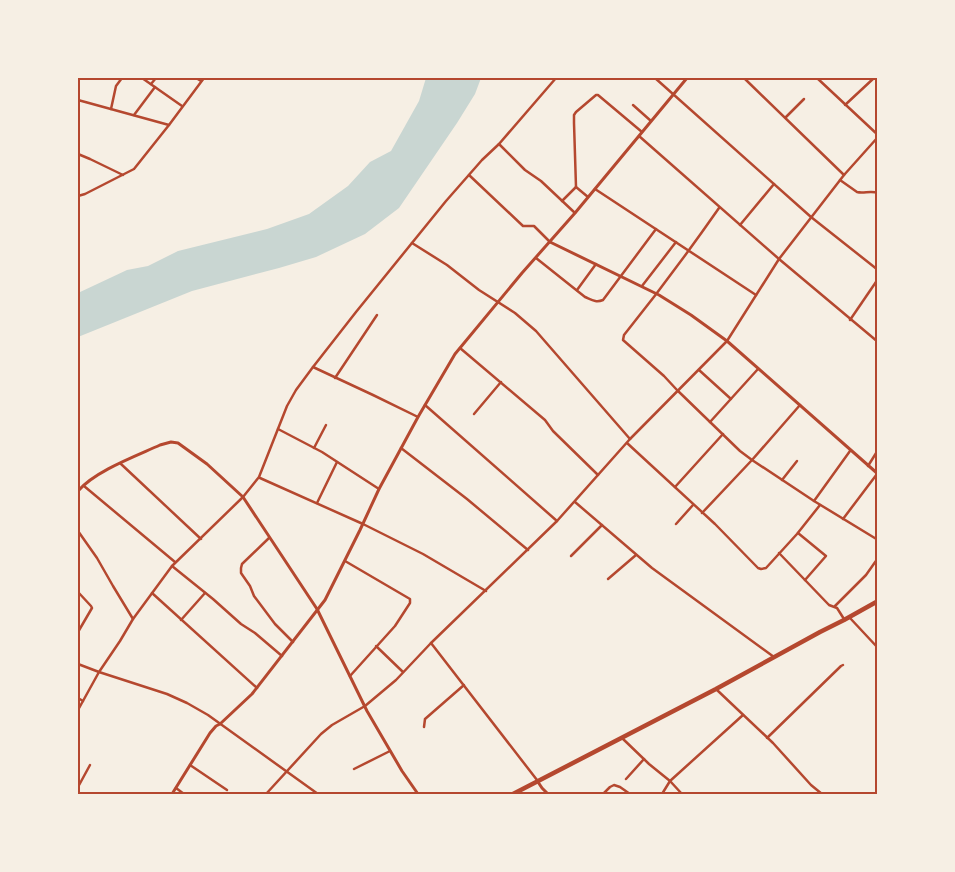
<svg xmlns="http://www.w3.org/2000/svg" width="955" height="872" viewBox="0 0 955 872" font-family="'Golos Text',sans-serif">
<style>
.water{fill:#c9d6d2}
.lines{fill:none;stroke-linecap:round;stroke-linejoin:round}
.minor{stroke:#b5482f;stroke-width:2.5}
.tertiary{stroke:#b5482f;stroke-width:3}
.trunk{stroke:#b5482f;stroke-width:4.5}
.neatline{fill:none;stroke:#b5482f;stroke-width:2}
</style>
<rect width="100%" height="100%" fill="#f6efe4"/>
<path class="water" d="M 426,78 L 481,78 L 475,94 L 457,123 L 399,208 L 365,234 L 316,257 L 279,268 L 192,291 L 78,337 L 78,293 L 127,270 L 148,266 L 178,251 L 267,229 L 309,214 L 348,186 L 370,162 L 391,151 L 419,101 Z"/>
<g class="lines">
<g class="minor">
<path d="M 142,78 L 182,106"/>
<path d="M 196,78 L 201,81"/>
<path d="M 655,78 L 811,217 L 878,270"/>
<path d="M 744,78 L 844,175"/>
<path d="M 817,78 L 878,135"/>
<path d="M 151,84 L 156,78"/>
<path d="M 78,100 L 169,125"/>
<path d="M 633,105 L 651,121"/>
<path d="M 845,105 L 874,78"/>
<path d="M 111,109 L 116,86 L 122,78"/>
<path d="M 134,115 L 155,87"/>
<path d="M 786,117 L 804,99"/>
<path d="M 639,136 L 779,259 L 878,342"/>
<path d="M 499,144 L 525,170 L 541,181 L 575,213"/>
<path d="M 78,154 L 90,159 L 123,175"/>
<path d="M 469,175 L 523,226 L 534,226 L 550,242"/>
<path d="M 840,180 L 857,192 C 864,194 870,190 878,193"/>
<path d="M 595,189 L 756,295"/>
<path d="M 78,196 L 85,194 L 134,169 L 169,125 L 204,78"/>
<path d="M 588,197 L 576,187 L 574,123 L 574,115 L 576,112 L 596,95 L 598,95 L 642,132"/>
<path d="M 562,201 L 576,187"/>
<path d="M 719,208 C 689,251 657,294 624,335 L 623,340 L 664,376 L 677,390 L 740,451 L 752,460 L 814,501 L 878,540"/>
<path d="M 740,225 L 774,184"/>
<path d="M 412,243 L 447,265 L 479,290 L 515,313 L 536,331 L 630,439"/>
<path d="M 536,258 L 585,297 C 592,300 596,303 603,300 L 656,229"/>
<path d="M 642,286 L 676,242"/>
<path d="M 577,290 L 596,264"/>
<path d="M 850,320 L 878,279"/>
<path d="M 460,348 L 545,420 L 553,431 L 598,475"/>
<path d="M 313,367 L 373,395 L 418,417"/>
<path d="M 699,370 L 731,399"/>
<path d="M 335,378 L 377,315"/>
<path d="M 425,405 L 557,521"/>
<path d="M 474,414 L 501,382"/>
<path d="M 710,422 L 758,369"/>
<path d="M 278,429 L 322,452 L 379,489"/>
<path d="M 627,443 L 715,524 L 758,568 L 761,569 L 766,568 L 797,534 L 820,505"/>
<path d="M 314,448 L 326,425"/>
<path d="M 401,448 L 467,499 L 528,550"/>
<path d="M 121,464 L 201,539"/>
<path d="M 868,466 L 878,450"/>
<path d="M 260,478 L 363,524 L 423,554 L 486,591"/>
<path d="M 782,480 L 797,461"/>
<path d="M 84,486 L 175,562"/>
<path d="M 675,487 L 723,434"/>
<path d="M 814,501 L 850,451"/>
<path d="M 575,502 L 652,568 L 774,657"/>
<path d="M 317,503 L 337,462"/>
<path d="M 702,513 L 752,460 L 800,405"/>
<path d="M 843,519 L 877,474"/>
<path d="M 676,524 L 693,505"/>
<path d="M 78,531 L 97,558 L 113,586 L 133,619"/>
<path d="M 798,533 L 826,556 L 805,580"/>
<path d="M 269,538 L 242,564 L 241,568 L 241,573 L 250,586 L 254,596 L 275,624 L 293,642"/>
<path d="M 779,553 L 829,605 L 837,608 L 844,619"/>
<path d="M 571,556 L 602,525"/>
<path d="M 345,561 L 410,599 L 410,603 L 395,626 L 350,676"/>
<path d="M 172,566 L 213,599 L 241,624 L 255,633 L 282,656"/>
<path d="M 608,579 L 636,555"/>
<path d="M 78,592 L 91,606 L 92,608 L 78,632"/>
<path d="M 152,593 L 257,688"/>
<path d="M 835,606 L 866,575 L 878,558"/>
<path d="M 850,618 L 878,648"/>
<path d="M 181,620 L 205,593"/>
<path d="M 431,643 L 537,780"/>
<path d="M 376,646 L 403,672"/>
<path d="M 78,664 L 99,672 L 167,694 L 187,703 L 208,715 L 318,794"/>
<path d="M 717,690 L 773,743 L 811,785 L 822,794"/>
<path d="M 78,698 L 83,701"/>
<path d="M 78,710 L 99,672 L 120,641 L 133,619 L 172,566 L 243,497 L 259,477 L 287,406 L 296,390 L 313,367 L 356,312 L 446,201 L 482,160 L 499,144 L 556,78"/>
<path d="M 424,727 L 425,719 L 464,685"/>
<path d="M 622,738 L 649,764 L 670,781 L 682,794"/>
<path d="M 767,738 L 841,666 L 843,665"/>
<path d="M 190,765 L 227,790"/>
<path d="M 354,769 L 390,751"/>
<path d="M 626,779 L 644,759"/>
<path d="M 78,787 L 90,765"/>
<path d="M 176,788 L 184,794"/>
<path d="M 266,794 L 321,734 L 332,725 L 365,706 L 396,680 L 431,643 L 557,521 L 630,439 L 727,341 L 779,259 L 844,175 L 878,137"/>
<path d="M 603,794 L 610,787 L 614,785 L 620,787 L 630,794"/>
<path d="M 662,794 L 670,781 L 743,715"/>
</g>
<g class="tertiary">
<path d="M 550,242 L 659,295 L 691,315 L 727,341 L 878,474"/>
<path d="M 78,491 C 95,471 136,456 160,445 L 171,442 L 178,443 L 207,464 L 243,497 L 317,609 L 367,711 L 402,771 L 418,794"/>
<path d="M 538,782 L 542,788 L 548,794"/>
<path d="M 172,794 L 210,733 L 216,726 L 220,724 L 252,694 L 325,600 L 360,530 L 379,489 L 418,417 L 455,354 L 522,273 L 575,213 L 687,78"/>
</g>
<path class="trunk" d="M 513,794 L 716,689 L 820,632 L 844,620 L 878,601"/>
</g>
<rect width="955" height="872" fill="none" stroke="#f6efe4" stroke-width="158"/>
<rect x="79" y="79" width="797" height="714" class="neatline"/>
</svg>
